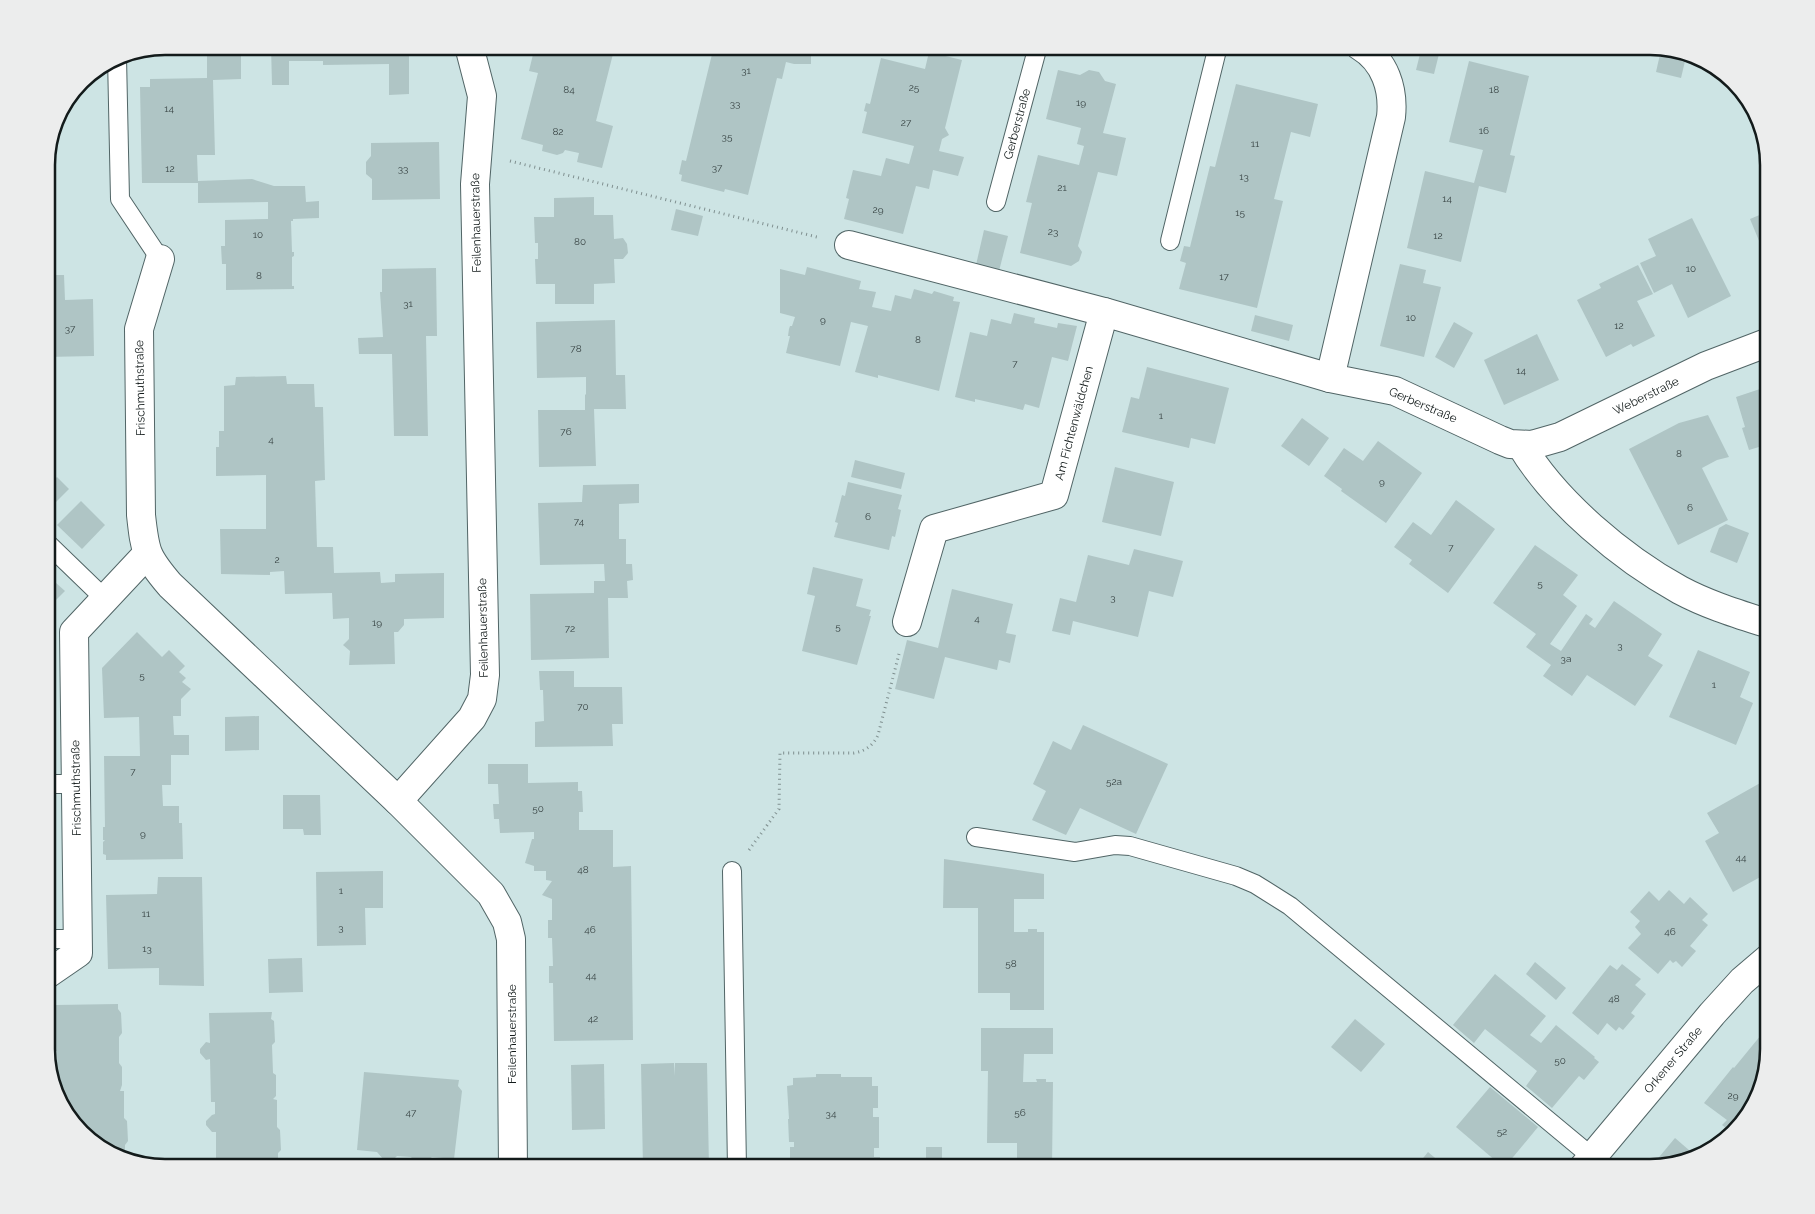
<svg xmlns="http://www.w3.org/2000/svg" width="1815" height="1214" viewBox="0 0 1815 1214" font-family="Raleway,sans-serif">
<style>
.building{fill:#afc5c5}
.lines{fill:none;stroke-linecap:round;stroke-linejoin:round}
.service-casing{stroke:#516566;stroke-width:20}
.minor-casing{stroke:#516566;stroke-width:30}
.tertiary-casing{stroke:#516566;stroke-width:30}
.path{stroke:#7f8f8f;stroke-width:3;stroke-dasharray:1 4;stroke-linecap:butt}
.service{stroke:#fff;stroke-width:18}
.minor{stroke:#fff;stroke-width:28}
.tertiary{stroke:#fff;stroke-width:28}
.labels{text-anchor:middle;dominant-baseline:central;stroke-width:5;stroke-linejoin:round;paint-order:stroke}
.number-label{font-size:10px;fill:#3a4646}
.street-label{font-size:12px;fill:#131b1b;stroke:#fff}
.rim{fill:none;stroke:#131b1b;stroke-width:2.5}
</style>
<rect width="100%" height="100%" fill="#cde4e4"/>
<g class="building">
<path d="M 207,46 L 241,46 L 241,79 L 213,80 L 215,155 L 197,155 L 198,181 L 252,179 L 274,186 L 305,186 L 306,202 L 319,201 L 319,218 L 293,219 L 293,221 L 291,221 L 292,252 L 294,252 L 294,256 L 292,257 L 292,286 L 294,286 L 294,289 L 226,290 L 226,264 L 222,264 L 221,246 L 225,246 L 225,220 L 268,219 L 268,202 L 198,203 L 198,183 L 142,183 L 140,87 L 150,87 L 150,79 L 207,78 Z"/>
<path d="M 271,46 L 409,46 L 409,94 L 389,95 L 389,64 L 323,65 L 323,61 L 289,61 L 289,85 L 272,85 Z"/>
<path d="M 535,46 L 615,46 L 596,121 L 613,126 L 602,168 L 577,162 L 579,153 L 565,150 L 563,153 L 557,155 L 542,151 L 543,145 L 521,139 L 538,73 L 529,71 Z"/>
<path d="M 714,46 L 724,46 L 761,55 L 763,46 L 811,46 L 811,64 L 794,64 L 786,62 L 782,79 L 777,78 L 748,195 L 725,189 L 724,192 L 681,181 L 682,175 L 679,174 L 682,160 L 686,161 Z"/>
<path d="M 1422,46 L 1441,46 L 1434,74 L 1416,70 Z"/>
<path d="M 1661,50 L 1686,57 L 1681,78 L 1656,72 Z"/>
<path d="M 929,52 L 962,60 L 945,128 L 949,135 L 942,139 L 939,151 L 964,157 L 958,176 L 933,170 L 929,189 L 916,186 L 903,234 L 844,219 L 849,199 L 846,198 L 853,170 L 881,176 L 886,158 L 909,164 L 914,146 L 862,133 L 867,112 L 864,111 L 866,103 L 870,104 L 881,58 L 925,69 Z"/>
<path d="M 1469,61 L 1529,76 L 1510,155 L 1515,156 L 1506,193 L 1479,186 L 1461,262 L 1407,248 L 1425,171 L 1474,183 L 1483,150 L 1449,142 Z"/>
<path d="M 1058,70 L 1080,75 L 1089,70 L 1099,72 L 1105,81 L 1116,84 L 1103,133 L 1126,138 L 1117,176 L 1098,172 L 1078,246 L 1082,252 L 1079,261 L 1071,266 L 1020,253 L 1032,203 L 1026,202 L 1038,155 L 1079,165 L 1084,146 L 1077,144 L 1081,128 L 1046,119 Z"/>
<path d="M 1236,84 L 1318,104 L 1310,137 L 1291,132 L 1274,199 L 1283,201 L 1257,308 L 1179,289 L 1186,263 L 1180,261 L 1184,246 L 1190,247 L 1210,166 L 1215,167 Z"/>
<path d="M 439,142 L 440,199 L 372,200 L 372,179 L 366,174 L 366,162 L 371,156 L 371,143 Z"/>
<path d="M 594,197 L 594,215 L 613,215 L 614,239 L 623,238 L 627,244 L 628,253 L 623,259 L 614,259 L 615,283 L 594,284 L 594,304 L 555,304 L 555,284 L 536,284 L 535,259 L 538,259 L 538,243 L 535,243 L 534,217 L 554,217 L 554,198 Z"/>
<path d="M 676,209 L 703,216 L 698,236 L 671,230 Z"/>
<path d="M 1769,211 L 1769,265 L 1750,219 Z"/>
<path d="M 1692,218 L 1731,296 L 1688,318 L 1672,284 L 1654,293 L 1640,263 L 1656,256 L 1648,239 Z"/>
<path d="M 46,228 L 50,228 L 55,234 L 55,255 L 46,255 Z"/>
<path d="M 984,230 L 1008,236 L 999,271 L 976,265 Z"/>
<path d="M 1400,264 L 1426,270 L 1423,283 L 1441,287 L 1424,357 L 1380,346 Z"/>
<path d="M 1638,265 L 1653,294 L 1637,301 L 1655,336 L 1633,347 L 1631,344 L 1606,357 L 1577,300 L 1601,288 L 1599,284 Z"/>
<path d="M 807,267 L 861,281 L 859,289 L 876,292 L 872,307 L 891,311 L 895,295 L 911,299 L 914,289 L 932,294 L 934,291 L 954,297 L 953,301 L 960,302 L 939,391 L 878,375 L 878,378 L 855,372 L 868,326 L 851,322 L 840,366 L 786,353 L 790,336 L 788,336 L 789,329 L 790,326 L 792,326 L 795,317 L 780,313 L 780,269 L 805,275 Z"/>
<path d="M 436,268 L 437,336 L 426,336 L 428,436 L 394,436 L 392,354 L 359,354 L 358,338 L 383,337 L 380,292 L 382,292 L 382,269 Z"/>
<path d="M 46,275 L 64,275 L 65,300 L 93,299 L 94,356 L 46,357 Z"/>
<path d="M 1014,313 L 1035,318 L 1034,323 L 1057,328 L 1058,323 L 1077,326 L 1068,361 L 1052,357 L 1039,408 L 1025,404 L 1023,410 L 975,399 L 975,402 L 955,397 L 970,332 L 987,336 L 991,319 L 1011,324 Z"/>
<path d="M 1255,315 L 1293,325 L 1289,341 L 1251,331 Z"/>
<path d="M 615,320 L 616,375 L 625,375 L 626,409 L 594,409 L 596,466 L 539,467 L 538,410 L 585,410 L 585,395 L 586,394 L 586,377 L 537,378 L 536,322 Z"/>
<path d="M 1454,322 L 1473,333 L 1454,368 L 1435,357 Z"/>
<path d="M 1537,334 L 1559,380 L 1504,405 L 1484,360 Z"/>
<path d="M 1147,367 L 1229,388 L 1215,444 L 1191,438 L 1189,448 L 1122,432 L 1131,397 L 1139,399 Z"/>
<path d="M 286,376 L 287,384 L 314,384 L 315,407 L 323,407 L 325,480 L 315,481 L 317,547 L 333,547 L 334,573 L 380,572 L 381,583 L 395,582 L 395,574 L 444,573 L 444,618 L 404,619 L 404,625 L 398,632 L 394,632 L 395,664 L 349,665 L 350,651 L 343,645 L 349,639 L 349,618 L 333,619 L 332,593 L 285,594 L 284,571 L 270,572 L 270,575 L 221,574 L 220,529 L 266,529 L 266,475 L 216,476 L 216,447 L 219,447 L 219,431 L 224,431 L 224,386 L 235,385 L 236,377 Z"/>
<path d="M 1769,386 L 1769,444 L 1749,450 L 1742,428 L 1745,427 L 1736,397 Z"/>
<path d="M 1708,415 L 1729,457 L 1717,460 L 1702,468 L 1728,520 L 1678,545 L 1629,449 L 1679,423 Z"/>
<path d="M 1302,418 L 1329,438 L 1309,466 L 1281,446 Z"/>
<path d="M 1378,441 L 1422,473 L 1386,523 L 1341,491 L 1342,489 L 1324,476 L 1344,448 L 1363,461 Z"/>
<path d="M 855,460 L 905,473 L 901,489 L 851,477 Z"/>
<path d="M 1115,467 L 1174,482 L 1161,536 L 1102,522 Z"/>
<path d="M 57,477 L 69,489 L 46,512 L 46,488 Z"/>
<path d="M 848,482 L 902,495 L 898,509 L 901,510 L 895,537 L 892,536 L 889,550 L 834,537 L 838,523 L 835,522 L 842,495 L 845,496 Z"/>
<path d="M 639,484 L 639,503 L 619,504 L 619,539 L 626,539 L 626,564 L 632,564 L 633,580 L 627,581 L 628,598 L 608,598 L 609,658 L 531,660 L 530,594 L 594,593 L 594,581 L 605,581 L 604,564 L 540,565 L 538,503 L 582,502 L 583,485 Z"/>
<path d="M 1456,500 L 1495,529 L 1448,593 L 1409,564 L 1412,560 L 1394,547 L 1413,522 L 1431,535 Z"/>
<path d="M 81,501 L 105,525 L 82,549 L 57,525 Z"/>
<path d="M 1726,524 L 1749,533 L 1737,563 L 1710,552 L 1719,528 Z"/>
<path d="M 1768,540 L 1769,540 L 1769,564 L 1761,562 Z"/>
<path d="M 1535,545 L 1578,575 L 1563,595 L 1577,606 L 1550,644 L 1561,651 L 1586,614 L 1593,619 L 1589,624 L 1595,628 L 1614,601 L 1662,634 L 1648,656 L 1663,665 L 1635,706 L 1587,675 L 1572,696 L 1543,676 L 1551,665 L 1526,647 L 1536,634 L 1493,603 Z"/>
<path d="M 1134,549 L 1183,561 L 1173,597 L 1149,591 L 1138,637 L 1073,621 L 1070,635 L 1052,631 L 1060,598 L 1076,602 L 1088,555 L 1129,565 Z"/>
<path d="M 813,567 L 863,579 L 856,606 L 871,610 L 869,616 L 871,616 L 857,665 L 802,651 L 815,596 L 807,594 Z"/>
<path d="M 46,574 L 65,591 L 46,610 Z"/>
<path d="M 952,589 L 1013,604 L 1006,633 L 1016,635 L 1010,663 L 999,660 L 997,670 L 945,657 L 934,699 L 895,689 L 907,640 L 938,648 Z"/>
<path d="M 137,632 L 162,657 L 169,650 L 185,666 L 179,672 L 186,678 L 182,682 L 191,689 L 181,699 L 181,716 L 173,716 L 174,735 L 189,735 L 189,755 L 171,755 L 171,785 L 162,785 L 163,806 L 179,806 L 179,823 L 182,823 L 183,859 L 106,860 L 106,855 L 103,854 L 103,842 L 105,840 L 103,840 L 103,827 L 105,827 L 104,756 L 140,756 L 139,717 L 104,718 L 102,668 Z"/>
<path d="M 1698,650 L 1750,672 L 1740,697 L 1753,703 L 1736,745 L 1669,717 Z"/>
<path d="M 539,671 L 574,671 L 574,687 L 622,687 L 623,724 L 612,724 L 613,746 L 535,747 L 535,722 L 544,721 L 543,690 L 540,690 Z"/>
<path d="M 259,716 L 259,750 L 225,751 L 225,717 Z"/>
<path d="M 1083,725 L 1168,764 L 1136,834 L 1080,808 L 1066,835 L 1032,820 L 1046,791 L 1033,784 L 1053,741 L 1071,750 Z"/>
<path d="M 488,764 L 528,764 L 528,783 L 578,782 L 578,791 L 582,791 L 583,812 L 579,812 L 579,830 L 613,830 L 613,867 L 631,866 L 633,1040 L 554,1041 L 553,983 L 549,983 L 549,966 L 553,966 L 552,938 L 548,938 L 548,920 L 552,920 L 552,899 L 542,895 L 552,881 L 546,880 L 546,871 L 534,871 L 534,866 L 525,863 L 532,839 L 534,839 L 534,832 L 500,833 L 499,819 L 494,819 L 493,804 L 499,804 L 498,784 L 488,784 Z"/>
<path d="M 1762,782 L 1769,793 L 1769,884 L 1764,875 L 1733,892 L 1705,841 L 1719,833 L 1707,813 Z"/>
<path d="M 283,795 L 320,795 L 321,835 L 304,835 L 303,829 L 283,829 Z"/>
<path d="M 944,859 L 1044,874 L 1044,899 L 1014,899 L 1014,932 L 1028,932 L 1028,929 L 1037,929 L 1037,932 L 1044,932 L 1044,1010 L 1010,1010 L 1010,993 L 978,993 L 978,908 L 943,908 Z"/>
<path d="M 383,871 L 383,908 L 365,908 L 366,945 L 317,946 L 316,872 Z"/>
<path d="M 158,877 L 202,877 L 204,986 L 159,985 L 159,968 L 108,969 L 106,895 L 157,894 Z"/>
<path d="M 1669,890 L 1684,904 L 1690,897 L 1708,914 L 1702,920 L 1708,925 L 1690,946 L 1696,951 L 1682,967 L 1676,961 L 1673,963 L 1670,960 L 1658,974 L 1628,948 L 1641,934 L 1635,927 L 1640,921 L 1630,912 L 1649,891 L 1659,901 Z"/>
<path d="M 302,958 L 303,992 L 269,993 L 268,959 Z"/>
<path d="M 1535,962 L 1566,988 L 1556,1000 L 1526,974 Z"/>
<path d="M 1622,964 L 1641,979 L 1635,985 L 1646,994 L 1631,1013 L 1635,1016 L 1623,1030 L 1619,1027 L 1616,1031 L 1607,1023 L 1598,1035 L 1572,1013 L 1610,965 L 1617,970 Z"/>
<path d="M 1495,974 L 1546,1016 L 1530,1035 L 1541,1043 L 1556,1025 L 1595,1057 L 1594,1058 L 1599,1062 L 1584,1080 L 1579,1076 L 1552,1108 L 1526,1086 L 1537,1071 L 1485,1029 L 1474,1043 L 1453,1025 Z"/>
<path d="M 118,1004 L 118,1009 L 121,1013 L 122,1033 L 119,1037 L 119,1063 L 122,1067 L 122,1085 L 120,1091 L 124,1091 L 124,1118 L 127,1121 L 128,1141 L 125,1145 L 125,1151 L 111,1151 L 99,1148 L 62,1108 L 62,1094 L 58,1093 L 57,1051 L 53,1051 L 47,1045 L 47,1040 L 53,1033 L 56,1034 L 56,1005 Z"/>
<path d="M 272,1012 L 271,1019 L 274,1021 L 275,1042 L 272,1045 L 273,1073 L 276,1075 L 276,1096 L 273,1099 L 277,1100 L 277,1127 L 280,1130 L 281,1150 L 278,1153 L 278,1159 L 216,1161 L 216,1132 L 212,1132 L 206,1125 L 206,1121 L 212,1115 L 215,1114 L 215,1102 L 211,1102 L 210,1059 L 206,1060 L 200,1053 L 200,1049 L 206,1042 L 210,1043 L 209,1013 Z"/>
<path d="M 1769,1015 L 1769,1049 L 1749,1115 L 1730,1131 L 1722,1125 L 1727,1120 L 1704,1103 L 1733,1067 L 1734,1068 L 1761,1035 L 1760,1034 L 1763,1031 L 1761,1023 Z"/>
<path d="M 1355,1019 L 1385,1044 L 1361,1072 L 1331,1047 Z"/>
<path d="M 981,1028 L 1053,1028 L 1053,1054 L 1024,1054 L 1023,1082 L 1037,1082 L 1036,1079 L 1046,1079 L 1046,1082 L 1053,1082 L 1052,1168 L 1017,1168 L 1017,1143 L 987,1143 L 988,1071 L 981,1071 Z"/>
<path d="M 674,1063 L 674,1076 L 675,1063 L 707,1063 L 709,1168 L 643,1168 L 641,1064 Z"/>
<path d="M 604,1064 L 605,1129 L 572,1130 L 571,1065 Z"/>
<path d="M 364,1072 L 459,1080 L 458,1086 L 462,1091 L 454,1159 L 432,1157 L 425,1162 L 415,1162 L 411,1157 L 397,1156 L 393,1160 L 383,1159 L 377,1152 L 357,1150 Z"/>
<path d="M 816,1074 L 841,1074 L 841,1077 L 872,1077 L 872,1086 L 878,1086 L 878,1108 L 873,1108 L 873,1117 L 879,1117 L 879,1148 L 874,1148 L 874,1157 L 880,1157 L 880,1168 L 789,1168 L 788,1161 L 790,1161 L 790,1147 L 794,1147 L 794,1142 L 789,1142 L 788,1119 L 789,1119 L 787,1086 L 793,1085 L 793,1078 L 816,1077 Z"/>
<path d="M 1490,1087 L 1538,1127 L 1504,1168 L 1456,1127 Z"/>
<path d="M 1675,1138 L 1697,1157 L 1650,1168 Z"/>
<rect x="926" y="1147" width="16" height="21"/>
<path d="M 1428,1152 L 1447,1168 L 1415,1168 Z"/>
</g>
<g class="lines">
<defs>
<g id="service">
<path d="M 117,57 L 120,199 L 160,259"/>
<path d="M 996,202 L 1038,46"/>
<path d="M 1170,241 L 1218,46"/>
<path d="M 46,542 L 105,599"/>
<path d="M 46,784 L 76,784"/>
<path d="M 976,837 L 1075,852 L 1115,845 L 1130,846 L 1236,876 L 1255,884 L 1290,906 L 1592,1157"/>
<path d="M 732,871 L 737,1168"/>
<path d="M 46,939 L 78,939"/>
</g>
<g id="minor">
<path d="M 469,46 L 482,96 L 475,184 L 485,675 L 482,699 L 472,718 L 398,801 L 491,894 L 507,922 L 511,939 L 513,1168"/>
<path d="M 1360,46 C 1385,61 1394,89 1391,117 L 1330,378 L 1395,391 L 1500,440 L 1510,444 L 1532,445 L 1560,437 L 1706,366 L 1769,342"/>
<path d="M 849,245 L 1104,312"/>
<path d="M 160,259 L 139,329 L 141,515 C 145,552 146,557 170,585 L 398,801"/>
<path d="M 1521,445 C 1555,502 1622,558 1680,590 C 1708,605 1738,614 1769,624"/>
<path d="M 907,622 L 934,529 L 1054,495 L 1104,312 L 1330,378"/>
<path d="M 46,975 L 78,953 L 74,632 L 147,554"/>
</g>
<path id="tertiary" d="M 1583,1168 L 1712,1014 L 1742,981 L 1769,958"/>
</defs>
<use href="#service" class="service-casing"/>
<use href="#minor" class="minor-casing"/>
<use href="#tertiary" class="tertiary-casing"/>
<g class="path">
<path d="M 510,161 L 817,237"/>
<path d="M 749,850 L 779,809 L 780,753 L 854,753 C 865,751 873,746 878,735 L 899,654"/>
</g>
<use href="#service" class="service"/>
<use href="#minor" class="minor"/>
<use href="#tertiary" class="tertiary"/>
</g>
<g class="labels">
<g class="number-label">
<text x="746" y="70">31</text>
<text x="914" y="87">25</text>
<text x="569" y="89">84</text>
<text x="1494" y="89">18</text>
<text x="1081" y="102">19</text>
<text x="735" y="103">33</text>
<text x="169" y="108">14</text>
<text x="906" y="122">27</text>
<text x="1484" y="130">16</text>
<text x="558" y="131">82</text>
<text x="727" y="136">35</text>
<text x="1255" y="143">11</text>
<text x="717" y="167">37</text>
<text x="170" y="168">12</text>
<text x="403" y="168">33</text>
<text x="1244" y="176">13</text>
<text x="1062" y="187">21</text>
<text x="1447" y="198">14</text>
<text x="878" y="209">29</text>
<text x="1240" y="212">15</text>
<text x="1053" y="231">23</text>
<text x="258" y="234">10</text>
<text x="1438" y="235">12</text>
<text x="580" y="241">80</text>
<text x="1691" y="268">10</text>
<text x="259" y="275">8</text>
<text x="1224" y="276">17</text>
<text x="408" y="303">31</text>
<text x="1411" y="317">10</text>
<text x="823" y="319">9</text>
<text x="1619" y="325">12</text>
<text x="70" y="328">37</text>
<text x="918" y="339">8</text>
<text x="576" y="348">78</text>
<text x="1015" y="363">7</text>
<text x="1521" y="370">14</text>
<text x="1161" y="415">1</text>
<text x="566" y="431">76</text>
<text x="271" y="439">4</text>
<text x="1679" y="453">8</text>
<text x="1382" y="481">9</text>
<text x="1690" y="507">6</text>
<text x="868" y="516">6</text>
<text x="579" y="521">74</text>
<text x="1451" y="547">7</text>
<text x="277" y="559">2</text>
<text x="1540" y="583">5</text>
<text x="1113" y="597">3</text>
<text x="977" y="618">4</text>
<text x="377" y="622">19</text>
<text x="838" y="626">5</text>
<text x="570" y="628">72</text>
<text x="1620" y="645">3</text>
<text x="1566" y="658">3a</text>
<text x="142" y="675">5</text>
<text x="1714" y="684">1</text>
<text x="583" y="706">70</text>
<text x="133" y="771">7</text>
<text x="1114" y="781">52a</text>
<text x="538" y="808">50</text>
<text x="143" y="833">9</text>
<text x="1741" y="857">44</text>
<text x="583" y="869">48</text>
<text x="341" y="890">1</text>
<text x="146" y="913">11</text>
<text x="341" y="927">3</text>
<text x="590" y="929">46</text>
<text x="1670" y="931">46</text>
<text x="147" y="948">13</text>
<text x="1011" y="963">58</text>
<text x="591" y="975">44</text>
<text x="1614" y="998">48</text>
<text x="593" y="1018">42</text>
<text x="1560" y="1060">50</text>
<text x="1733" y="1095">29</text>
<text x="411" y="1112">47</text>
<text x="1020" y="1112">56</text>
<text x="831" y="1113">34</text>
<text x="1502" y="1131">52</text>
</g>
<g class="street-label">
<text transform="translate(1017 124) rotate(-75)">Gerberstraße</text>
<text transform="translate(476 223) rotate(-91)">Feilenhauerstraße</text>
<text transform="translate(140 388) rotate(-91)">Frischmuthstraße</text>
<text transform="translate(1646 396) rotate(-26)">Weberstraße</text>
<text transform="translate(1423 405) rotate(23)">Gerberstraße</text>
<text transform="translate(1074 423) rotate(-75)">Am Fichtenwäldchen</text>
<text transform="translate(483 628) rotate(-91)">Feilenhauerstraße</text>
<text transform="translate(76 788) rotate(-91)">Frischmuthstraße</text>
<text transform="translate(512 1034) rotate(-90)">Feilenhauerstraße</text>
<text transform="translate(1673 1060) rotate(-50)">Orkener Straße</text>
</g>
</g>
<path d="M0 0H1815V1214H0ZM165 55H1650A110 110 0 0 1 1760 165V1049A110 110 0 0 1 1650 1159H165A110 110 0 0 1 55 1049V165A110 110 0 0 1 165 55Z" fill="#eceded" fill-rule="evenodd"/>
<path class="rim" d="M165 55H1650A110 110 0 0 1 1760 165V1049A110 110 0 0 1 1650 1159H165A110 110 0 0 1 55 1049V165A110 110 0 0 1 165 55Z"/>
</svg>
